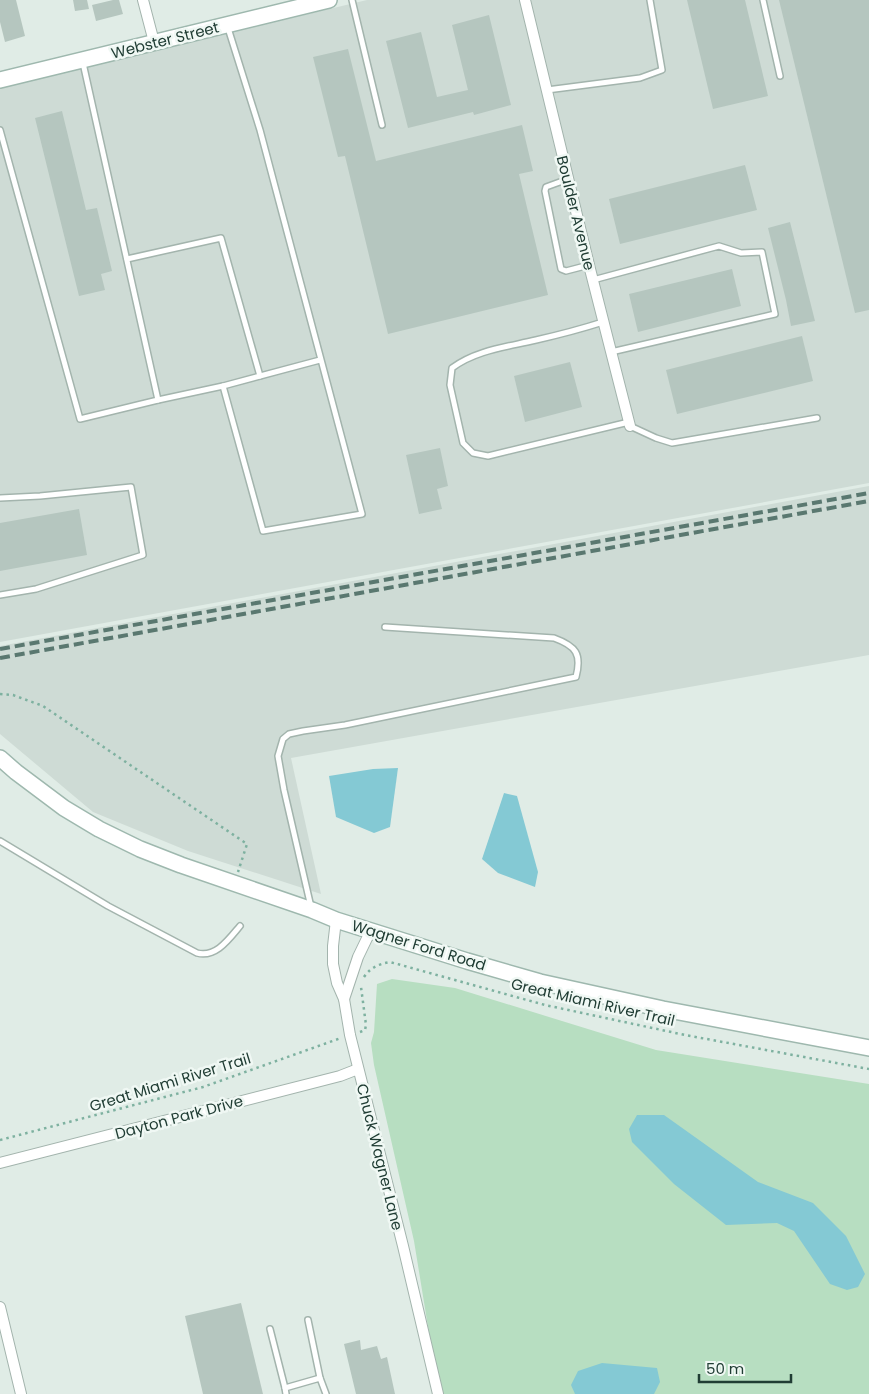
<svg xmlns="http://www.w3.org/2000/svg" width="869" height="1394" viewBox="0 0 869 1394" font-family="Poppins,sans-serif">
<style>
.built{fill:#cedbd5}
.green{fill:#b7dec1}
.water{fill:#84c9d4}
.building{fill:#b5c6bf}
.lines{fill:none;stroke-linecap:round;stroke-linejoin:round}
.lane-casing{stroke:#a3b4ad;stroke-width:8}
.street-casing{stroke:#a3b4ad;stroke-width:12}
.secondary-casing{stroke:#9eb8ae;stroke-width:18}
.path{stroke:#7eb1a0;stroke-width:2.5;stroke-dasharray:2.5 4;stroke-linecap:butt}
.lane{stroke:#fff;stroke-width:5}
.street{stroke:#fff;stroke-width:10}
.secondary{stroke:#fff;stroke-width:15}
.rail{stroke:#5a7870;stroke-width:4;stroke-dasharray:10 5;stroke-linecap:butt}
.labels{text-anchor:middle;dominant-baseline:central;stroke-width:5;stroke-linejoin:round;paint-order:stroke}
.street-label{font-size:15px;fill:#203d34;stroke:#f0f8f4}
</style>
<rect width="100%" height="100%" fill="#e0ece6"/>
<g class="built">
<path d="M 367,0 L 869,0 L 869,483 L 0,642 L 0,88 Z"/>
<path d="M 869,486 L 869,655 L 291,758 L 321,894 L 188,851 L 93,812 L 0,734 L 0,646 Z"/>
</g>
<path class="green" d="M 392,979 L 455,988 L 656,1050 L 869,1084 L 869,1394 L 439,1394 L 414,1241 L 374,1065 L 371,1043 L 374,1032 L 377,984 Z"/>
<g class="water">
<path d="M 398,768 L 390,827 L 374,833 L 336,817 L 329,776 L 373,769 Z"/>
<path d="M 504,793 L 517,796 L 538,872 L 535,887 L 498,873 L 482,859 Z"/>
<path d="M 637,1115 L 664,1115 L 758,1182 L 813,1203 L 846,1236 L 865,1274 L 858,1287 L 847,1290 L 830,1284 L 794,1231 L 777,1223 L 726,1225 L 674,1184 L 632,1142 L 629,1129 Z"/>
<path d="M 602,1363 L 657,1368 L 660,1382 L 654,1394 L 575,1394 L 571,1385 L 578,1371 Z"/>
</g>
<g class="building">
<path d="M 0,0 L 16,0 L 25,36 L 5,42 L 0,22 Z"/>
<path d="M 73,0 L 87,0 L 89,9 L 75,11 Z"/>
<path d="M 113,0 L 119,0 L 123,14 L 96,21 L 92,5 Z"/>
<path d="M 687,0 L 745,0 L 768,96 L 713,109 Z"/>
<path d="M 779,0 L 869,0 L 869,310 L 855,313 Z"/>
<path d="M 489,15 L 511,105 L 474,115 L 473,112 L 408,128 L 386,41 L 421,32 L 437,97 L 468,90 L 452,25 Z"/>
<path d="M 348,49 L 376,161 L 522,125 L 533,171 L 519,174 L 548,295 L 388,334 L 345,156 L 338,157 L 313,57 Z"/>
<path d="M 62,111 L 86,210 L 97,208 L 112,271 L 101,274 L 105,290 L 79,296 L 35,118 Z"/>
<path d="M 745,165 L 757,210 L 620,244 L 609,199 Z"/>
<path d="M 790,222 L 815,321 L 791,326 L 786,300 L 768,228 Z"/>
<path d="M 732,269 L 741,306 L 638,332 L 629,294 Z"/>
<path d="M 802,336 L 813,381 L 677,414 L 666,370 Z"/>
<path d="M 570,362 L 582,407 L 525,422 L 514,376 Z"/>
<path d="M 440,448 L 448,486 L 437,489 L 442,509 L 419,514 L 406,455 Z"/>
<path d="M 79,509 L 87,555 L 0,571 L 0,523 Z"/>
<path d="M 241,1303 L 263,1394 L 203,1394 L 185,1316 Z"/>
<path d="M 360,1340 L 361,1350 L 377,1346 L 381,1359 L 387,1357 L 395,1394 L 356,1394 L 344,1344 Z"/>
</g>
<g class="lines">
<defs>
<g id="lane">
<path d="M 352,0 L 382,125"/>
<path d="M 763,0 L 780,76"/>
<path d="M 228,28 L 260,130 L 362,514 L 263,531 L 223,386 L 320,360"/>
<path d="M 547,90 L 640,78 L 662,70 L 650,0"/>
<path d="M 0,130 L 80,419 L 158,400 L 83,63"/>
<path d="M 568,179 L 546,187 L 545,191 L 561,269 L 566,271 L 589,265"/>
<path d="M 127,259 L 221,238 L 260,376"/>
<path d="M 593,280 L 719,246 L 741,253 L 762,252 L 775,314 L 611,352"/>
<path d="M 603,322 C 581,329 558,335 536,340 C 507,347 476,350 452,368 L 450,385 L 463,443 L 473,453 L 488,456 L 629,422"/>
<path d="M 158,400 L 223,386"/>
<path d="M 630,426 L 656,438 L 672,443 L 817,418"/>
<path d="M 0,498 L 40,496 L 131,487 L 143,555 L 36,589 L 0,595"/>
<path d="M 0,841 L 108,906 L 197,953 C 216,958 229,939 240,926"/>
<path d="M 311,907 L 284,790 L 278,756 L 283,739 L 289,734 L 303,731 L 345,725 L 576,677 C 582,654 576,646 554,638 L 385,627"/>
<path d="M 308,1320 L 320,1378"/>
<path d="M 270,1329 L 285,1388"/>
<path d="M 286,1394 L 285,1388 L 320,1378 L 326,1394"/>
</g>
<g id="street">
<path d="M 143,0 L 154,42"/>
<path d="M 525,0 L 590,269 L 630,426"/>
<path d="M 336,920 L 333,946 L 333,964 L 337,983 L 344,999 L 350,1035 L 403,1246 L 438,1394"/>
<path d="M 344,999 L 358,957 L 371,930"/>
<path d="M 0,1163 L 340,1076 L 358,1069"/>
<path d="M 0,1307 L 21,1394"/>
</g>
<g id="secondary">
<path d="M 0,80 L 329,0"/>
<path d="M 0,758 L 16,772 L 64,808 L 99,829 L 140,849 L 181,865 L 312,910 L 336,920 L 467,961 L 540,982 L 663,1009 L 869,1048"/>
</g>
</defs>
<use href="#lane" class="lane-casing"/>
<use href="#street" class="street-casing"/>
<use href="#secondary" class="secondary-casing"/>
<g class="path">
<path d="M 0,694 L 13,695 L 43,706 L 247,844 L 238,872"/>
<path d="M 364,977 C 371,967 379,964 390,962 L 545,1005 L 685,1035 L 869,1069"/>
<path d="M 360,1032 L 365,1030 L 366,1025 L 361,987"/>
<path d="M 0,1140 L 203,1087 L 341,1038"/>
</g>
<use href="#lane" class="lane"/>
<use href="#street" class="street"/>
<use href="#secondary" class="secondary"/>
<g class="rail">
<path d="M 0,649 L 869,493"/>
<path d="M 0,658 L 869,501"/>
</g>
</g>
<g class="labels">
<g class="street-label">
<text transform="translate(165 40) rotate(-14)">Webster Street</text>
<text transform="translate(576 213) rotate(76)">Boulder Avenue</text>
<text transform="translate(419 945) rotate(17)">Wagner Ford Road</text>
<text transform="translate(593 1002) rotate(13)">Great Miami River Trail</text>
<text transform="translate(170 1082) rotate(-17)">Great Miami River Trail</text>
<text transform="translate(179 1117) rotate(-15)">Dayton Park Drive</text>
<text transform="translate(380 1157) rotate(76)">Chuck Wagner Lane</text>
</g>
</g>
<path d="M699 1374v8h92v-8" fill="none" stroke="#203d34" stroke-width="2.5"/>
<text x="706" y="1374" font-size="15" fill="#203d34" stroke="#f0f8f4" stroke-width="4" paint-order="stroke">50 m</text>
</svg>
